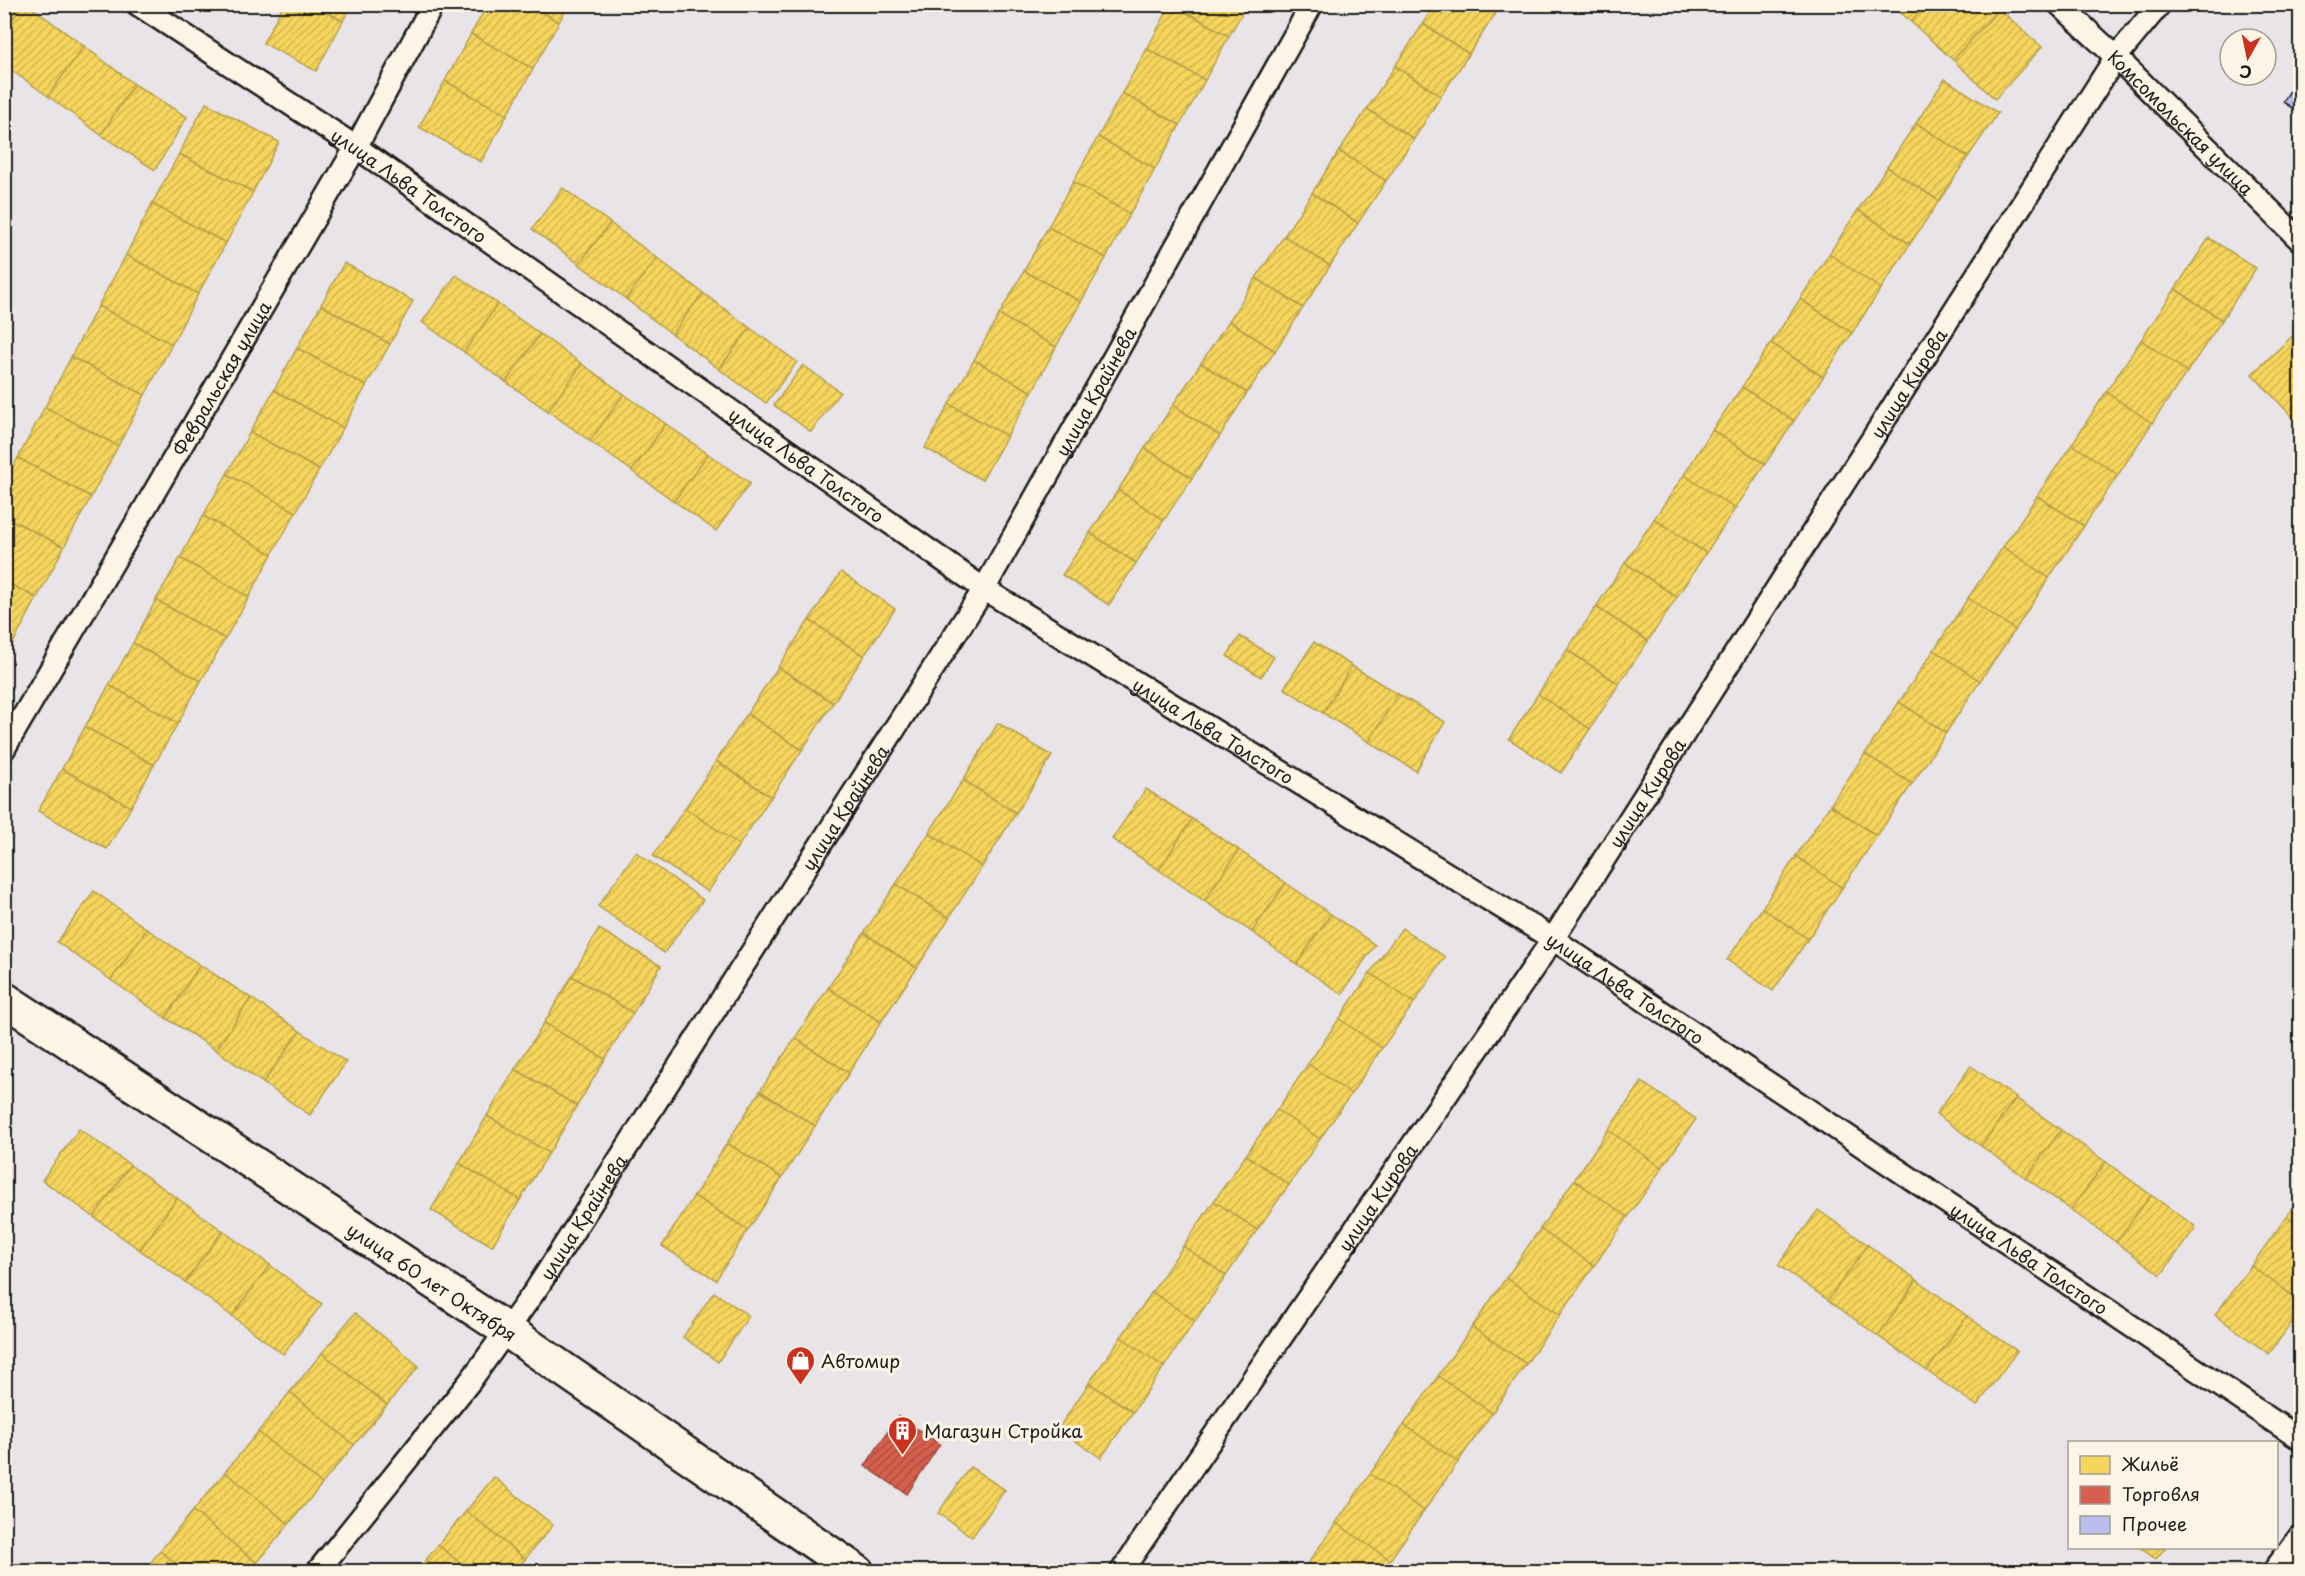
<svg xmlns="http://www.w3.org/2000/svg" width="2305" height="1576" viewBox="0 0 2305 1576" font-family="'Playpen Sans',sans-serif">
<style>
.homes{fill:url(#homes-hatch);stroke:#b59e49;stroke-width:1.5}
.shops{fill:url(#shops-hatch);stroke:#9e4c3e;stroke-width:1.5}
.building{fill:url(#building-hatch);stroke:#1c1c1c;stroke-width:1.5}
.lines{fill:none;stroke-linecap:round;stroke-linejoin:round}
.street-casing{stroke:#1c1c1c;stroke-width:26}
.primary-casing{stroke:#1c1c1c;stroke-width:38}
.street{stroke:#fcf5e5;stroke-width:21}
.primary{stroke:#fcf5e5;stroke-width:33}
.labels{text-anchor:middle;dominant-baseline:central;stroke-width:6;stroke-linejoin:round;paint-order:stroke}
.street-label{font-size:18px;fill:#1c1c1c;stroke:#fcf5e5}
.poi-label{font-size:18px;fill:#1c1c1c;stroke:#fcf5e5;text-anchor:start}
</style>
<defs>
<pattern id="homes-hatch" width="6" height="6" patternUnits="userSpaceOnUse" patternTransform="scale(1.5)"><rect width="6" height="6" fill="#f6d55c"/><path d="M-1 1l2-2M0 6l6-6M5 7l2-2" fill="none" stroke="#d2b64f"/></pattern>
<pattern id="shops-hatch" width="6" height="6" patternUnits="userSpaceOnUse" patternTransform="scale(1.5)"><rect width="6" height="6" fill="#d6604d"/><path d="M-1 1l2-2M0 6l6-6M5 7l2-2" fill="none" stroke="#ad4e3f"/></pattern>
<pattern id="building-hatch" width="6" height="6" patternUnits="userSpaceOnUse" patternTransform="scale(1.5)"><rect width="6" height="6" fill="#bbbdef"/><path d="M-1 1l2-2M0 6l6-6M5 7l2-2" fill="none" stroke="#a0a2cc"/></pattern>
</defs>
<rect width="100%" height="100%" fill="#e8e4e8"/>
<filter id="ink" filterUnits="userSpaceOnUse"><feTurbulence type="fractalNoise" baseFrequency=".0167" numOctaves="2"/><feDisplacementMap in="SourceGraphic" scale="12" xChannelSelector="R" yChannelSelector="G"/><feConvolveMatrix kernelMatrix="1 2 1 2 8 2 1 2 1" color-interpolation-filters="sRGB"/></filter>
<g filter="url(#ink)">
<g class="homes">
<path d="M 4,4 L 23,4 L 4,32 Z"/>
<path d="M 23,4 L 27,4 L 84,46 L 48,96 L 4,65 L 4,32 Z"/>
<path d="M 284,4 L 312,4 L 343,21 L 316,71 L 263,43 Z"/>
<path d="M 312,4 L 352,4 L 343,21 Z"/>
<path d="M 488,4 L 528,4 L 559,22 L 533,69 L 471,34 Z"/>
<path d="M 528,4 L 569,4 L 559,22 Z"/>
<path d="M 1171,4 L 1229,36 L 1205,80 L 1147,49 Z"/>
<path d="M 1172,4 L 1247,4 L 1229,36 Z"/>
<path d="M 1435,4 L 1486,4 L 1497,11 L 1469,54 L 1423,24 Z"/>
<path d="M 1891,4 L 1926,4 L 1911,22 Z"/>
<path d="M 1926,4 L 1994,4 L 1999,9 L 1953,60 L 1911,22 Z"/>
<path d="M 1999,9 L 2042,47 L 1995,99 L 1953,60 Z"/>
<path d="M 1423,24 L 1469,54 L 1441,96 L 1395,66 Z"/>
<path d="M 471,34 L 533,69 L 507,115 L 445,81 Z"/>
<path d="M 84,46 L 134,84 L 101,135 L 48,96 Z"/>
<path d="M 1147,49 L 1205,80 L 1180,125 L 1122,93 Z"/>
<path d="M 1395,66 L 1441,96 L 1414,139 L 1367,109 Z"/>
<path d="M 1945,79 L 1998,113 L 1968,157 L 1916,123 Z"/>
<path d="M 445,81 L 507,115 L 481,162 L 419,127 Z"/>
<path d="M 134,84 L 187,117 L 155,170 L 101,135 Z"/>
<path d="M 1122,93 L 1180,125 L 1155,169 L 1098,137 Z"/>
<path d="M 206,103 L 279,142 L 253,192 L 179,154 Z"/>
<path d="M 1367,109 L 1414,139 L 1386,181 L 1339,151 Z"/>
<path d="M 1916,123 L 1968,157 L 1939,201 L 1887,167 Z"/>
<path d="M 1098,137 L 1155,169 L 1130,214 L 1073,182 Z"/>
<path d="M 1339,151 L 1386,181 L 1358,223 L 1312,193 Z"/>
<path d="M 179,154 L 253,192 L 226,243 L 152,204 Z"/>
<path d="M 1887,167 L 1939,201 L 1910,244 L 1858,210 Z"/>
<path d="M 1073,182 L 1130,214 L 1106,258 L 1048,227 Z"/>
<path d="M 563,188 L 610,223 L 579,264 L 532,229 Z"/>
<path d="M 1312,193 L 1358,223 L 1330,266 L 1284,236 Z"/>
<path d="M 152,204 L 226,243 L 198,294 L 126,255 Z"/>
<path d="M 1858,210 L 1910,244 L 1881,289 L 1829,254 Z"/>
<path d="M 610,223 L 657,258 L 626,299 L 579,264 Z"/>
<path d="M 1048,227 L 1106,258 L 1081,302 L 1024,271 Z"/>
<path d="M 1284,236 L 1330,266 L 1303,308 L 1256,278 Z"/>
<path d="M 2209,238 L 2256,268 L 2222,320 L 2175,289 Z"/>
<path d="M 1829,254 L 1881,289 L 1852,333 L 1800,299 Z"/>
<path d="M 126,255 L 198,294 L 172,344 L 98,306 Z"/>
<path d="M 657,258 L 703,293 L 672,334 L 626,299 Z"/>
<path d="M 344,263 L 413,301 L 390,344 L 321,305 Z"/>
<path d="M 1024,271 L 1081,302 L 1056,347 L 999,315 Z"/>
<path d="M 456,275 L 498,304 L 464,352 L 422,322 Z"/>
<path d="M 1256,278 L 1303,308 L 1275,351 L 1229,321 Z"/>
<path d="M 2175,289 L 2222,320 L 2187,372 L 2141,340 Z"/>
<path d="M 703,293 L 750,328 L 719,369 L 672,334 Z"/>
<path d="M 1800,299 L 1852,333 L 1823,377 L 1771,343 Z"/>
<path d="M 498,304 L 540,334 L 506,382 L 464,352 Z"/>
<path d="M 321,305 L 390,344 L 366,386 L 297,348 Z"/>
<path d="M 98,306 L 172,344 L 145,395 L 71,357 Z"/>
<path d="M 999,315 L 1056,347 L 1032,392 L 974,360 Z"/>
<path d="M 1229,321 L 1275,351 L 1247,393 L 1201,363 Z"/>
<path d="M 750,328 L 797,362 L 766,403 L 719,369 Z"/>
<path d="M 2300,329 L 2300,425 L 2252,374 Z"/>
<path d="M 540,334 L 582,364 L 548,411 L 506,382 Z"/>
<path d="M 2141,340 L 2187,372 L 2152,423 L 2106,392 Z"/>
<path d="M 1771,343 L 1823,377 L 1794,421 L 1742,387 Z"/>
<path d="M 297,348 L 366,386 L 343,428 L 274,390 Z"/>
<path d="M 71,357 L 145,395 L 118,446 L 45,407 Z"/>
<path d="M 974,360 L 1032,392 L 1007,436 L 949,404 Z"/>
<path d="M 1201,363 L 1247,393 L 1220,436 L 1173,405 Z"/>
<path d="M 582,364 L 624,394 L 590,441 L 548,411 Z"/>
<path d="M 803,365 L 840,392 L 811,432 L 774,405 Z"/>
<path d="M 1742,387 L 1794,421 L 1765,464 L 1712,430 Z"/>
<path d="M 274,390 L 343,428 L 319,470 L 250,432 Z"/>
<path d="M 2106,392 L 2152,423 L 2118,475 L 2072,444 Z"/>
<path d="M 624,394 L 666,424 L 632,471 L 590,441 Z"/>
<path d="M 949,404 L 1007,436 L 982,480 L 925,448 Z"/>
<path d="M 1173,405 L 1220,436 L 1192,478 L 1145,448 Z"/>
<path d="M 45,407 L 118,446 L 91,497 L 18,458 Z"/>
<path d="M 666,424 L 708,454 L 674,501 L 632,471 Z"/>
<path d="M 1712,430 L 1765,464 L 1735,509 L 1684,475 Z"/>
<path d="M 250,432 L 319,470 L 296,512 L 227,474 Z"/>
<path d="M 2072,444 L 2118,475 L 2084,526 L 2037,496 Z"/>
<path d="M 1145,448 L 1192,478 L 1164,520 L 1118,490 Z"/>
<path d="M 708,454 L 750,483 L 716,531 L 674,501 Z"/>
<path d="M 18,458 L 91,497 L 64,547 L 4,516 L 4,483 Z"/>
<path d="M 227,474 L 296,512 L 272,554 L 203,516 Z"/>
<path d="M 1684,475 L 1735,509 L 1706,553 L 1654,519 Z"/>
<path d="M 1118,490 L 1164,520 L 1136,563 L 1090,533 Z"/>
<path d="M 2037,496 L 2084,526 L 2049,578 L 2003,547 Z"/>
<path d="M 4,516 L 64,547 L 37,598 L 4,581 Z"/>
<path d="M 203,516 L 272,554 L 249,597 L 180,558 Z"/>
<path d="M 1654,519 L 1706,553 L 1677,597 L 1625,563 Z"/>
<path d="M 1090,533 L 1136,563 L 1109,605 L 1062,575 Z"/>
<path d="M 2003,547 L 2049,578 L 2015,630 L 1968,598 Z"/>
<path d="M 180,558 L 249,597 L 225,639 L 156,600 Z"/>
<path d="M 1625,563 L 1677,597 L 1648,641 L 1596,607 Z"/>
<path d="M 841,572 L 895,609 L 864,656 L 809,620 Z"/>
<path d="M 4,581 L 37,598 L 10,649 L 4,646 Z"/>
<path d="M 1968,598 L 2015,630 L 1980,681 L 1934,650 Z"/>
<path d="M 156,600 L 225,639 L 201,681 L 133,643 Z"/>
<path d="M 1596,607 L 1648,641 L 1619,684 L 1567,650 Z"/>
<path d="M 809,620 L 864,656 L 833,703 L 778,667 Z"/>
<path d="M 1240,636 L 1274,657 L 1261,677 L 1227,656 Z"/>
<path d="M 1314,642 L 1352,666 L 1323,713 L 1284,688 Z"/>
<path d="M 133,643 L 201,681 L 178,723 L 109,685 Z"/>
<path d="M 1567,650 L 1619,684 L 1590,729 L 1538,694 Z"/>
<path d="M 1934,650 L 1980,681 L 1946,733 L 1899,702 Z"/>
<path d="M 1352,666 L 1398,694 L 1369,742 L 1323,713 Z"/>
<path d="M 778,667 L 833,703 L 802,750 L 747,714 Z"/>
<path d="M 109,685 L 178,723 L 154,765 L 85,727 Z"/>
<path d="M 1398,694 L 1445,722 L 1416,771 L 1369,742 Z"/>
<path d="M 1538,694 L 1590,729 L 1561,773 L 1509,739 Z"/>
<path d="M 1899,702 L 1946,733 L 1912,784 L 1865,754 Z"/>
<path d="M 747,714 L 802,750 L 771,797 L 716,761 Z"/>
<path d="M 998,723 L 1052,756 L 1016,813 L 963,780 Z"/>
<path d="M 85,727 L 154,765 L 131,807 L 62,769 Z"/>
<path d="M 1865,754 L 1912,784 L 1877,836 L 1830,805 Z"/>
<path d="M 716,761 L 771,797 L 739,845 L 685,808 Z"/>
<path d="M 62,769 L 131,807 L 107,849 L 38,811 Z"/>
<path d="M 963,780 L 1016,813 L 982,867 L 929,833 Z"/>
<path d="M 1146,789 L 1192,819 L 1159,870 L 1112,839 Z"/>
<path d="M 1830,805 L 1877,836 L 1842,888 L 1796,856 Z"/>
<path d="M 685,808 L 739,845 L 708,892 L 653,856 Z"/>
<path d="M 1192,819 L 1239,850 L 1204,901 L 1159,870 Z"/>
<path d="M 929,833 L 982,867 L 949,918 L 896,884 Z"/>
<path d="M 1239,850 L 1286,883 L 1252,932 L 1204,901 Z"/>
<path d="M 636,852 L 703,900 L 664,953 L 598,906 Z"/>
<path d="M 1796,856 L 1842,888 L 1808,939 L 1762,908 Z"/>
<path d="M 1286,883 L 1331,914 L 1297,964 L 1252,932 Z"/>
<path d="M 896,884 L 949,918 L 917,968 L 864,933 Z"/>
<path d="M 94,891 L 147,929 L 111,980 L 57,942 Z"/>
<path d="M 1762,908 L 1808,939 L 1773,991 L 1727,960 Z"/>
<path d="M 1331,914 L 1375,945 L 1342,994 L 1297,964 Z"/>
<path d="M 1402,928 L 1445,957 L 1414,1003 L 1370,973 Z"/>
<path d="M 147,929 L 200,965 L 166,1018 L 111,980 Z"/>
<path d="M 599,929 L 661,966 L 633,1013 L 572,976 Z"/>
<path d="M 864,933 L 917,968 L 881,1022 L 828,988 Z"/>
<path d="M 200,965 L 251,998 L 216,1050 L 166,1018 Z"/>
<path d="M 1370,973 L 1414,1003 L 1382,1048 L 1339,1019 Z"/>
<path d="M 572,976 L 633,1013 L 605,1059 L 544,1023 Z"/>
<path d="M 828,988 L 881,1022 L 849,1073 L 795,1038 Z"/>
<path d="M 251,998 L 300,1031 L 263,1083 L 216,1050 Z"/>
<path d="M 1339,1019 L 1382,1048 L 1351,1094 L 1308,1064 Z"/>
<path d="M 544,1023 L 605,1059 L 577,1106 L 515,1069 Z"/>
<path d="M 300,1031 L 346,1062 L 310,1115 L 263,1083 Z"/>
<path d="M 795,1038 L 849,1073 L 815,1126 L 760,1091 Z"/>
<path d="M 1308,1064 L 1351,1094 L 1320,1139 L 1277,1110 Z"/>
<path d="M 1971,1066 L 2016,1098 L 1981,1146 L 1936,1114 Z"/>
<path d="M 515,1069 L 577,1106 L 549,1153 L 487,1116 Z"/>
<path d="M 1642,1082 L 1696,1119 L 1662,1168 L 1608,1130 Z"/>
<path d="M 760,1091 L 815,1126 L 782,1178 L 727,1143 Z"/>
<path d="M 2016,1098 L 2061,1130 L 2026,1178 L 1981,1146 Z"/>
<path d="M 1277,1110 L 1320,1139 L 1289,1185 L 1246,1155 Z"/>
<path d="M 487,1116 L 549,1153 L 520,1200 L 459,1163 Z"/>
<path d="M 79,1129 L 130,1165 L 94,1217 L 42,1180 Z"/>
<path d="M 1608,1130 L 1662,1168 L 1628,1217 L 1574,1180 Z"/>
<path d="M 2061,1130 L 2106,1162 L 2071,1210 L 2026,1178 Z"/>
<path d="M 727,1143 L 782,1178 L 748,1230 L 694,1196 Z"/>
<path d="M 1246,1155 L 1289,1185 L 1257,1230 L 1214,1201 Z"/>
<path d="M 2106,1162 L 2151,1195 L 2116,1242 L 2071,1210 Z"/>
<path d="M 459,1163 L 520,1200 L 492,1246 L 431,1210 Z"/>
<path d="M 130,1165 L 177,1198 L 140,1250 L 94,1217 Z"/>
<path d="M 1574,1180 L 1628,1217 L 1594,1266 L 1540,1229 Z"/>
<path d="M 2151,1195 L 2196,1227 L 2161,1275 L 2116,1242 Z"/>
<path d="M 694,1196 L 748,1230 L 716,1280 L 662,1246 Z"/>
<path d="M 177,1198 L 223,1231 L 185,1282 L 140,1250 Z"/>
<path d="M 2300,1198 L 2300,1226 L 2287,1216 Z"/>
<path d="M 1214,1201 L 1257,1230 L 1226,1276 L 1183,1246 Z"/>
<path d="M 1818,1210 L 1868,1245 L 1828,1300 L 1778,1265 Z"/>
<path d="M 2287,1216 L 2300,1226 L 2300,1301 L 2251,1266 Z"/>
<path d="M 1540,1229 L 1594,1266 L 1560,1315 L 1506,1278 Z"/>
<path d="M 223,1231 L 270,1265 L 232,1316 L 185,1282 Z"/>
<path d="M 1868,1245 L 1917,1280 L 1878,1336 L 1828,1300 Z"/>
<path d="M 1183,1246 L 1226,1276 L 1195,1321 L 1152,1292 Z"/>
<path d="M 270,1265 L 322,1304 L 283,1354 L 232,1316 Z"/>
<path d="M 2251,1266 L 2300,1301 L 2300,1311 L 2269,1354 L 2215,1315 Z"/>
<path d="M 1506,1278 L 1560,1315 L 1526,1364 L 1472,1327 Z"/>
<path d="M 1917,1280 L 1967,1316 L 1927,1371 L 1878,1336 Z"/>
<path d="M 714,1292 L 749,1316 L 718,1362 L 683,1337 Z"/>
<path d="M 1152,1292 L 1195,1321 L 1164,1367 L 1121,1337 Z"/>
<path d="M 355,1313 L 419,1366 L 387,1405 L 322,1353 Z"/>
<path d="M 1967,1316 L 2017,1351 L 1977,1406 L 1927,1371 Z"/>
<path d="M 1472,1327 L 1526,1364 L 1492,1413 L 1438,1376 Z"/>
<path d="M 1121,1337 L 1164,1367 L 1133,1412 L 1089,1383 Z"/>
<path d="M 322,1353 L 387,1405 L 354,1445 L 290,1392 Z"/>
<path d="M 1438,1376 L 1492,1413 L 1458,1462 L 1404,1425 Z"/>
<path d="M 1089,1383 L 1133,1412 L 1101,1458 L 1058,1429 Z"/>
<path d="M 290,1392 L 354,1445 L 322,1484 L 258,1432 Z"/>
<path d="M 1404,1425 L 1458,1462 L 1424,1511 L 1370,1474 Z"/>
<path d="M 258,1432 L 322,1484 L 289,1524 L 225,1472 Z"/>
<path d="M 970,1467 L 1005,1490 L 972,1537 L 938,1513 Z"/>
<path d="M 225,1472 L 289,1524 L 257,1563 L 193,1511 Z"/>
<path d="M 1370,1474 L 1424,1511 L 1390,1560 L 1336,1523 Z"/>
<path d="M 494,1477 L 553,1525 L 525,1559 L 466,1511 Z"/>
<path d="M 193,1511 L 257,1563 L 250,1572 L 186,1572 L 160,1551 Z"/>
<path d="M 466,1511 L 525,1559 L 514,1572 L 471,1572 L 438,1545 Z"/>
<path d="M 1336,1523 L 1390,1560 L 1382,1572 L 1302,1572 Z"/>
<path d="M 438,1545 L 471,1572 L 416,1572 Z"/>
<path d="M 2140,1548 L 2165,1548 L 2156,1559 Z"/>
<path d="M 160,1551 L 186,1572 L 143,1572 Z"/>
</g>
<path class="shops" d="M 898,1416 L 940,1444 L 907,1494 L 865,1466 Z"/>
<path class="building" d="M 2300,74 L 2300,113 L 2283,102 Z"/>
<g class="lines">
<defs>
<g id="street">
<path id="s1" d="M 137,4 L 356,147 L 984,589 L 1553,939 L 2300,1439"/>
<path id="s2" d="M 2059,4 L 2116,57 L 2300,240"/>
<path id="s3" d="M 4,749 L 356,147 L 433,4"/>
<path id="s4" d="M 317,1572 L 471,1380 L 537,1288 L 984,589 L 1312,4"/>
<path id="s5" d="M 1121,1572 L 1553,939 L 2116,57 L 2160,4"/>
<path d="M 2273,1572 L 2300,1536"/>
</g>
<g id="primary">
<path id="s6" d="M 4,999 L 508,1331 L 857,1572"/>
</g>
</defs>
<use href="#street" class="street-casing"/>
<use href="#primary" class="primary-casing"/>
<use href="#street" class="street"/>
<use href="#primary" class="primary"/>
</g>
</g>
<defs>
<symbol id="shop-pin" viewBox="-11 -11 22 30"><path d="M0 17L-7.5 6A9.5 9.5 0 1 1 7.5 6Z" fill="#c8321e" stroke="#fcf5e5"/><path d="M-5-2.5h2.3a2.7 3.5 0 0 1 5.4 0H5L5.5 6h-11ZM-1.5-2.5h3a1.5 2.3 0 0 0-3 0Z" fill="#fff"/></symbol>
<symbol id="building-pin" viewBox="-11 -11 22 30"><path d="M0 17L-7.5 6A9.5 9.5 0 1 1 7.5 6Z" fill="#c8321e" stroke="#fcf5e5"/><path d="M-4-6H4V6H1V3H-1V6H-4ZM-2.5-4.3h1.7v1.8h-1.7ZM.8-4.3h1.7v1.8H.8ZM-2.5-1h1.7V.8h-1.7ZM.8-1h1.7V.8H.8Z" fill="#fff"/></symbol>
</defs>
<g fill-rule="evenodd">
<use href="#shop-pin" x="784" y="1344" width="33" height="45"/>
<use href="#building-pin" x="886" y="1414" width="33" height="45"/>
</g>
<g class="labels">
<g class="street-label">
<text stroke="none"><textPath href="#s2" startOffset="170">Комсомольская улица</textPath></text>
<text stroke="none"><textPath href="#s1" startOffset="327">улица Льва Толстого</textPath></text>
<text stroke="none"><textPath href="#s3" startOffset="430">Февральская улица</textPath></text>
<text stroke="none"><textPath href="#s5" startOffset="1426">улица Кирова</textPath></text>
<text stroke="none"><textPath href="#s4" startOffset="1416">улица Крайнева</textPath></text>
<text stroke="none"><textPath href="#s1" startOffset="813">улица Льва Толстого</textPath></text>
<text stroke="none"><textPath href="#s1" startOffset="1299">улица Льва Толстого</textPath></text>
<text stroke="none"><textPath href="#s5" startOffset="940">улица Кирова</textPath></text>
<text stroke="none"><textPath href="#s4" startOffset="930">улица Крайнева</textPath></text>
<text stroke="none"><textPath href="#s1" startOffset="1785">улица Льва Толстого</textPath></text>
<text stroke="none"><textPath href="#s5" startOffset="454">улица Кирова</textPath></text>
<text stroke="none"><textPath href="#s4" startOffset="444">улица Крайнева</textPath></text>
<text stroke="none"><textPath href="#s1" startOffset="2271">улица Льва Толстого</textPath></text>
<text stroke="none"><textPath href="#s6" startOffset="513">улица 60 лет Октября</textPath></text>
</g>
<g class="poi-label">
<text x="821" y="1360">Автомир</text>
<text x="924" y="1430">Магазин Стройка</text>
</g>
</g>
<rect width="2305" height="1576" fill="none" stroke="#fcf5e5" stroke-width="24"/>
<rect x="12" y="12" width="2281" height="1552" fill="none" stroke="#1c1c1c" stroke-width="2" filter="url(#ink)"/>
<rect x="2068" y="1441" width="210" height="108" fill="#fcf5e5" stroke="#a29e95" stroke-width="1.5"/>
<rect x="2080" y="1456" width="30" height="18" fill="#f6d55c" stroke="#a29e95" stroke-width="1.5"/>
<text x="2122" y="1471" font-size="18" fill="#1c1c1c">Жильё</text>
<rect x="2080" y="1486" width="30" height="18" fill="#d6604d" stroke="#a29e95" stroke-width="1.5"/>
<text x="2122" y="1501" font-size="18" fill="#1c1c1c">Торговля</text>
<rect x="2080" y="1516" width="30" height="18" fill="#bbbdef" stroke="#a29e95" stroke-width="1.5"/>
<text x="2122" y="1531" font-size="18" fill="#1c1c1c">Прочее</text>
<g transform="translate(2248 57) rotate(189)"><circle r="28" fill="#fcf5e5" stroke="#a29e95" stroke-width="1.5"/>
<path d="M0-4.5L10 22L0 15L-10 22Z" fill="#c8321e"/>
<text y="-9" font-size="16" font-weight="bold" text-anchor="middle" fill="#1c1c1c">С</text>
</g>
</svg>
